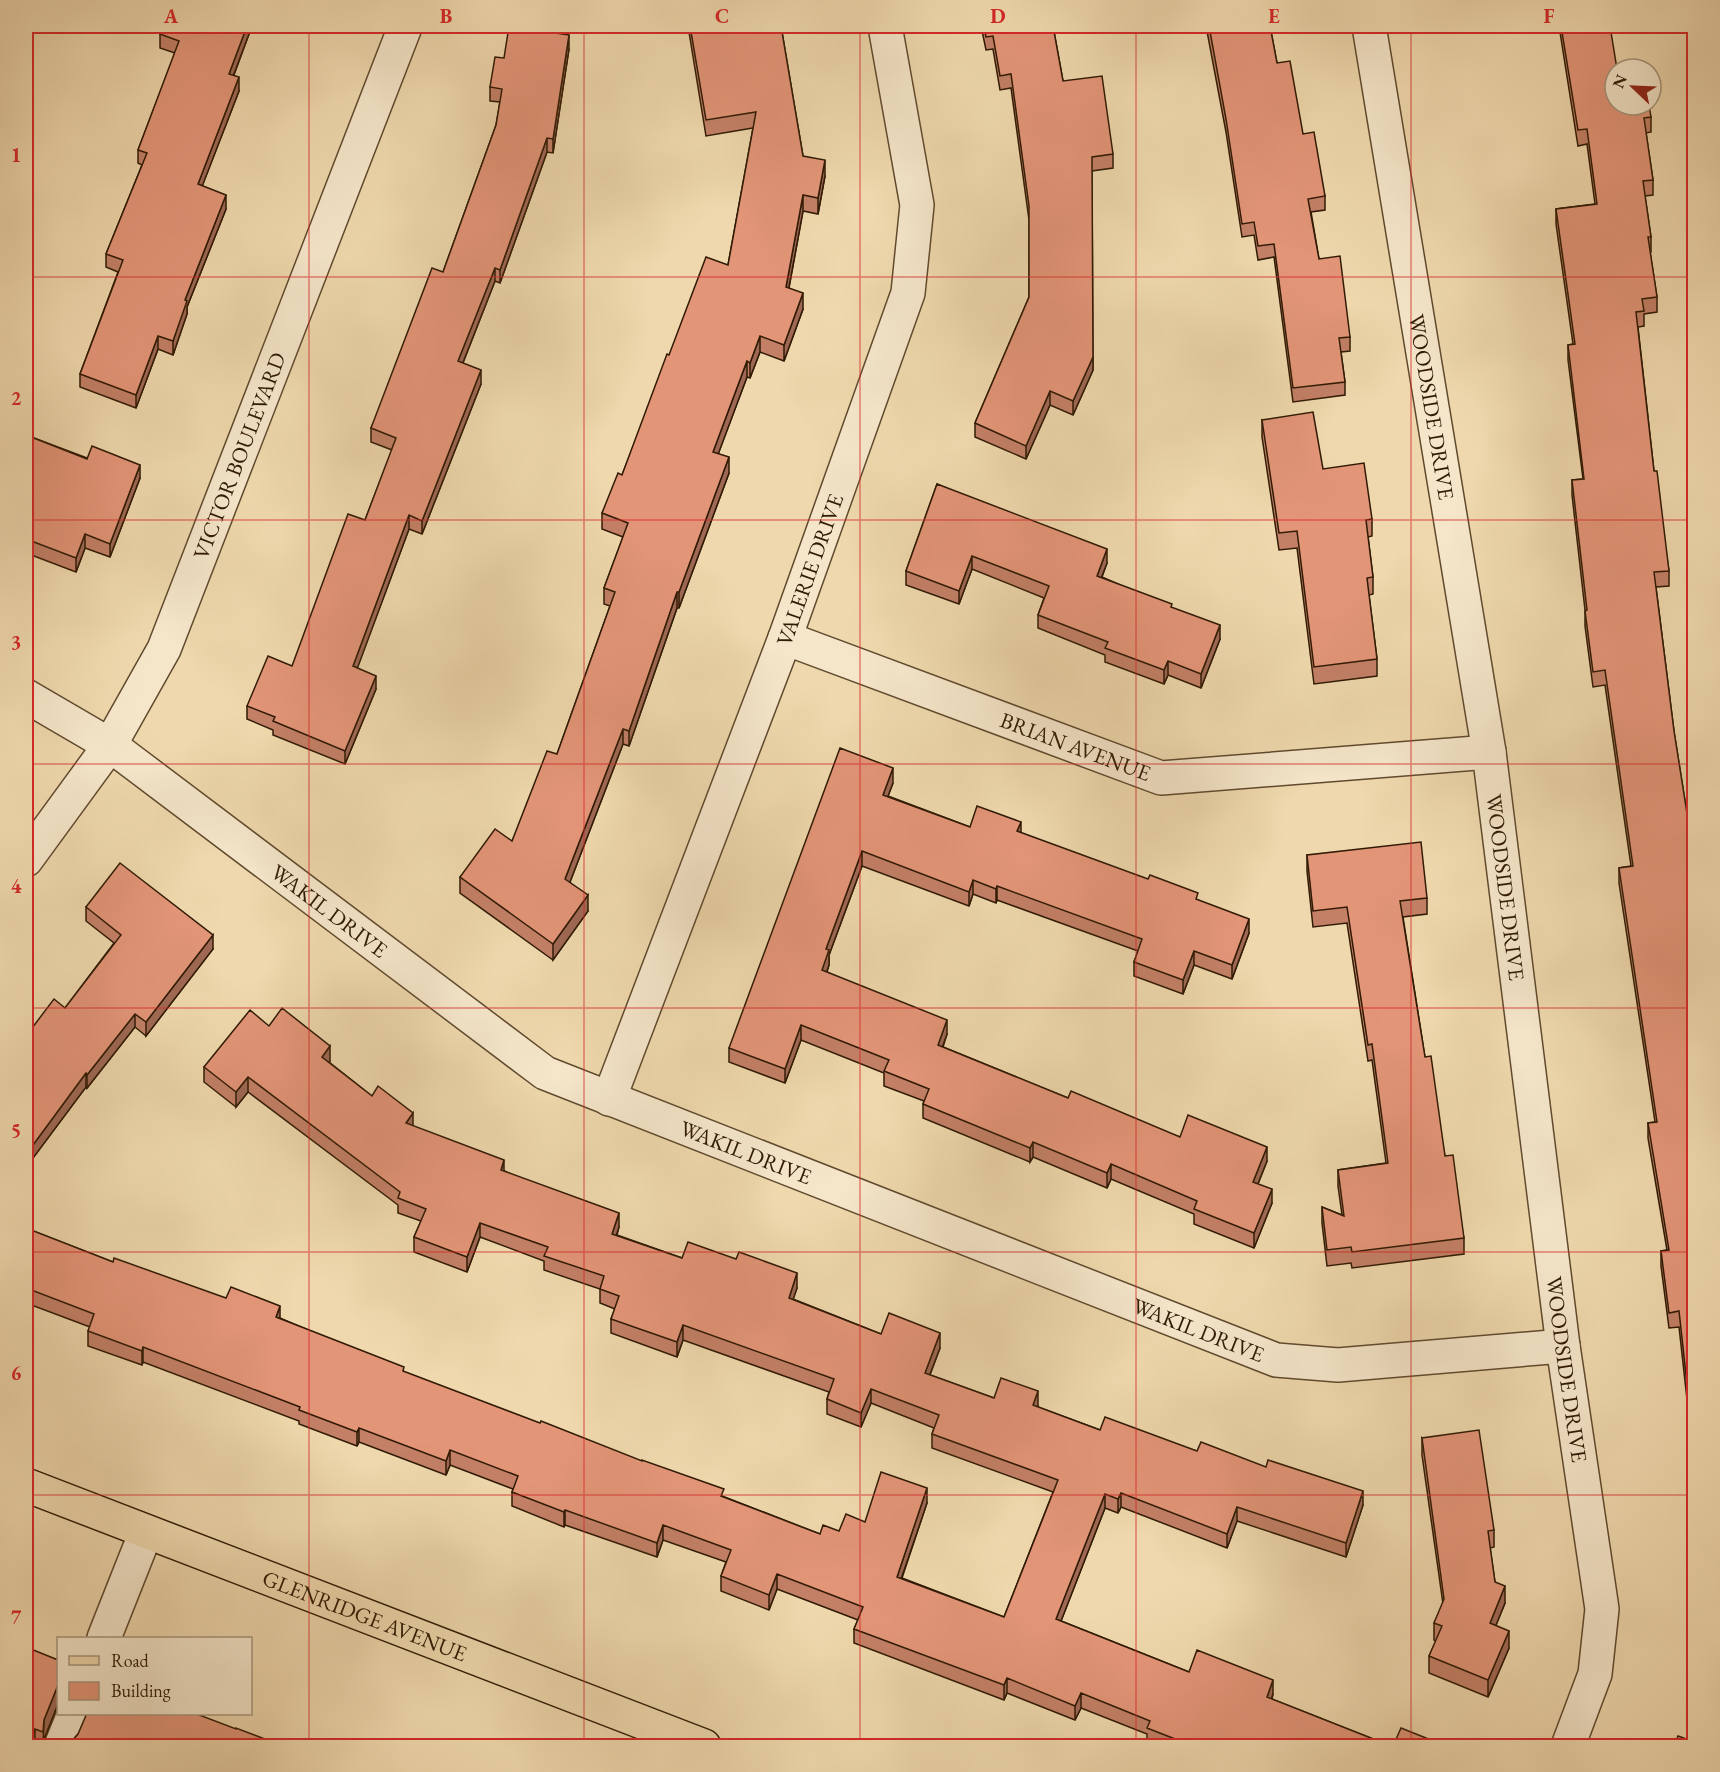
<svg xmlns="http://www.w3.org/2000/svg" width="1720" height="1772" viewBox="0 0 1720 1772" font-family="'EB Garamond',serif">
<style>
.green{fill:#babe89;stroke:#756c46;stroke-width:1.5}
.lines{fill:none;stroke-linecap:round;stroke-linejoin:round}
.minor-casing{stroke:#604a2e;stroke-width:36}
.major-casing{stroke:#301a04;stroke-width:36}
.minor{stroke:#f5e6ca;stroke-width:33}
.major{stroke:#efd8ad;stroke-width:33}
.wall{fill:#c38067;stroke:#301a04;stroke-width:1.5}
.shaded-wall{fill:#9f6854;stroke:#301a04;stroke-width:1.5}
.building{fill:#e39578;stroke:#301a04;stroke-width:1.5}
.grid{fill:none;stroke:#d62828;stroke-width:1.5;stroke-opacity:0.55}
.labels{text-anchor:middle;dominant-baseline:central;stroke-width:6;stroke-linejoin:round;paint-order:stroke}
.street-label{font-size:22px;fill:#301a04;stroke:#f5e6ca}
.neatline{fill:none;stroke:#d62828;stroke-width:2}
.grid-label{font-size:20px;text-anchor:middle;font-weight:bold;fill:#d62828}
</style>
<rect width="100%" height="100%" fill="#efd8ad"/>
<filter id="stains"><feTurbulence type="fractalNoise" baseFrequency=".00333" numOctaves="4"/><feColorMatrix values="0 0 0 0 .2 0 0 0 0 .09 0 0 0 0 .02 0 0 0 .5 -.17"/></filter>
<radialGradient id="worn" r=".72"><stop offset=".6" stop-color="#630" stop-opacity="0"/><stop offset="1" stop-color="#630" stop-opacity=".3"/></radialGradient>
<path class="green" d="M 1687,26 L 1694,26 L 1694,147 Z"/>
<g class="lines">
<defs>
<g id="minor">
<path id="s1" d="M 1369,26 L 1489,752 L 1563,1346 L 1602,1609 L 1595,1674 L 1568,1746"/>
<path id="s2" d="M 785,638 L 1161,778 L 1489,752"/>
<path id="s3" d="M 26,696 L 110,745 L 545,1073 L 1276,1360 L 1338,1365 L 1563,1346"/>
<path id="s4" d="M 26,860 L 110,745 L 164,649 L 405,27"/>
<path id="s5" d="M 609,1099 L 785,638 L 908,293 L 917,205 L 885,26"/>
<path d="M 104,1638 L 146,1532"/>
<path d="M 61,1746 L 74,1714"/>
</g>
<g id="major">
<path id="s6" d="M 26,1485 L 704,1746"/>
</g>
</defs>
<use href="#minor" class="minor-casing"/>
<use href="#major" class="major-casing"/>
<use href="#minor" class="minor"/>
<use href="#major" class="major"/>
</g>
<g class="wall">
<path d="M 163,26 L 252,26 L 234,75 L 239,91 L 202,186 L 226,209 L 187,307 L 187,314 L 173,355 L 158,349 L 136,408 L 80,387 L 80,374 L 118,272 L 106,267 L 106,254 L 142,165 L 138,163 L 138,150 L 175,53 L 160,48 L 160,34 Z"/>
<path d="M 688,26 L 781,26 L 803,156 L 825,176 L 818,214 L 803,211 L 789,288 L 803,309 L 784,361 L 760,352 L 750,378 L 747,377 L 718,454 L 729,473 L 679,608 L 677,608 L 629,746 L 623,744 L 570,882 L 588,911 L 553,960 L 460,893 L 460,877 L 512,841 L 557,754 L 610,606 L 604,604 L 604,588 L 623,537 L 602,529 L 602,513 L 622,475 L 669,355 L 728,265 L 753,128 L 706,136 Z"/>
<path d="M 981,26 L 1053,26 L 1063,81 L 1113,154 L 1113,168 L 1092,171 L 1093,370 L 1073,415 L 1050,405 L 1026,459 L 975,437 L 975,423 L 1029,297 L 1029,220 L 1011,88 L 1000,90 L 993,49 L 986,50 Z"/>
<path d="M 1206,26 L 1270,26 L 1277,63 L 1325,196 L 1325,210 L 1311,212 L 1319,259 L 1350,337 L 1350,351 L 1341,352 L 1345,382 L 1345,395 L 1293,402 L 1274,257 L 1258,260 L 1254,235 L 1242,237 L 1226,132 Z"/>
<path d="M 1552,26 L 1610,26 L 1615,69 L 1651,117 L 1651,132 L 1646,133 L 1653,180 L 1653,195 L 1645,196 L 1651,237 L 1651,252 L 1650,252 L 1657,297 L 1657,312 L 1644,314 L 1644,326 L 1638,327 L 1654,471 L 1669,571 L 1669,586 L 1656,587 L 1674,731 L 1691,839 L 1691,854 L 1689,854 L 1695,890 L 1695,935 L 1693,936 L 1695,945 L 1695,1472 L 1679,1327 L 1669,1328 L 1661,1266 L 1661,1251 L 1667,1250 L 1648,1138 L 1648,1123 L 1655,1122 L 1619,883 L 1619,868 L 1631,866 L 1605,685 L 1593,687 L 1585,626 L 1585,610 L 1572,495 L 1572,480 L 1583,479 L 1568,360 L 1568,345 L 1573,344 L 1556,224 L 1556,209 L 1595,204 L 1587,144 L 1578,146 L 1559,26 L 1552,27 Z"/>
<path d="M 569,49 L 553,153 L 547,152 L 500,283 L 495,281 L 463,363 L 481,384 L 422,534 L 409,529 L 357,668 L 376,689 L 345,764 L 273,735 L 273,730 L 247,719 L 247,706 L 292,666 L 365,520 L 392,450 L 371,442 L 371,428 L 443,272 L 496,125 L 500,102 L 490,101 L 490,87 L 504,58 Z"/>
<path d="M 1262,420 L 1323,469 L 1372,519 L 1372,536 L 1368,537 L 1373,577 L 1373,594 L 1369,595 L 1377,659 L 1377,676 L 1314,684 L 1297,548 L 1279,550 L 1262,437 Z"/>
<path d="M 26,435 L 140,478 L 110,557 L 85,548 L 76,572 L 26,553 L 26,538 L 29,530 L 26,529 Z"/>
<path d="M 937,484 L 1107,563 L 1102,577 L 1172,608 L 1220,639 L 1201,688 L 1168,675 L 1164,684 L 1105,662 L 1105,655 L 1038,628 L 1038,615 L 1044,598 L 972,569 L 959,604 L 906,585 L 906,571 Z"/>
<path d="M 893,783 L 888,796 L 970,827 L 1021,833 L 1198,900 L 1249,933 L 1232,979 L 1194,965 L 1183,994 L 1134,976 L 1134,962 L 1138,951 L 997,900 L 996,903 L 973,894 L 969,906 L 862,866 L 829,955 L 829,965 L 827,972 L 947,1034 L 943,1047 L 1068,1098 L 1180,1137 L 1267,1161 L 1258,1184 L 1272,1203 L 1254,1248 L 1194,1224 L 1194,1214 L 1111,1179 L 1107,1188 L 1033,1157 L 1030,1162 L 923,1118 L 923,1104 L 924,1101 L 884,1086 L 884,1073 L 801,1040 L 785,1083 L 729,1062 L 729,1048 Z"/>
<path d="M 1307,855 L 1427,898 L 1427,914 L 1403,917 L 1425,1057 L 1445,1156 L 1464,1238 L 1464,1254 L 1352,1268 L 1351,1263 L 1327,1266 L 1322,1223 L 1322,1207 L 1342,1215 L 1338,1186 L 1338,1170 L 1386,1163 L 1372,1060 L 1368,1061 L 1347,923 L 1313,927 L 1307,871 Z"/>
<path d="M 86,907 L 213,949 L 146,1036 L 135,1027 L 87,1088 L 86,1087 L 33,1158 L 26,1153 L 26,1036 L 65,1008 L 114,943 L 86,921 Z"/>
<path d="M 269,1026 L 330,1061 L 329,1062 L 372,1096 L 413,1126 L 619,1227 L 617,1235 L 682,1258 L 797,1288 L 793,1299 L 881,1334 L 940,1348 L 930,1375 L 994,1398 L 1038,1406 L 1038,1407 L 1100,1430 L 1197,1451 L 1363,1505 L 1346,1557 L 1237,1521 L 1227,1548 L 1121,1507 L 1118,1513 L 1105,1508 L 1061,1621 L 1189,1672 L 1273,1694 L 1272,1699 L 1391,1746 L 1157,1746 L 1147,1742 L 1147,1734 L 1081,1708 L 1075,1720 L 1007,1693 L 1004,1700 L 854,1643 L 854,1629 L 858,1620 L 777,1589 L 769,1610 L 721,1591 L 721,1576 L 726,1562 L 663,1540 L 657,1557 L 565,1525 L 564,1527 L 512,1506 L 512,1492 L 513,1489 L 450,1465 L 446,1475 L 359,1442 L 357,1446 L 299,1424 L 299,1421 L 143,1362 L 142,1365 L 88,1346 L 88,1331 L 90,1327 L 26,1303 L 26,1228 L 113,1262 L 280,1318 L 404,1372 L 820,1534 L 839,1531 L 865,1522 L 927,1503 L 902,1578 L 1004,1617 L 1053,1492 L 932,1448 L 932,1434 L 934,1428 L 871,1403 L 861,1427 L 827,1414 L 827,1399 L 829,1392 L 683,1340 L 677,1357 L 611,1333 L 611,1319 L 615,1309 L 600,1303 L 600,1289 L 544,1270 L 544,1261 L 480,1237 L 467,1272 L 414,1252 L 414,1237 L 421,1221 L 398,1213 L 398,1205 L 248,1092 L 236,1107 L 204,1082 L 204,1067 Z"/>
<path d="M 1422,1438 L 1494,1530 L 1494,1547 L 1490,1548 L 1495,1582 L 1505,1603 L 1496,1625 L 1509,1648 L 1488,1697 L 1429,1673 L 1429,1656 L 1436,1641 L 1434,1640 L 1434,1623 L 1443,1604 L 1422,1455 Z"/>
<path d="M 26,1641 L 26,1648 L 58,1660 L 58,1704 L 44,1739 L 44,1746 L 26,1746 Z"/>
<path d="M 78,1734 L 283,1746 L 71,1746 L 71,1742 Z"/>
</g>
<g class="shaded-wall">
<path d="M 247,26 L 252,26 L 229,87 L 229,74 Z"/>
<path d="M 569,35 L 569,49 L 553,153 L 553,139 Z"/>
<path d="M 239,77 L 239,91 L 198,197 L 198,184 Z"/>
<path d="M 547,138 L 547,152 L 500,283 L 500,270 Z"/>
<path d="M 825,160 L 825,176 L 818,214 L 818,198 Z"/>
<path d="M 226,195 L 226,209 L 187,307 L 187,314 L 173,355 L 173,341 L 185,300 Z"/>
<path d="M 803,195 L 803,211 L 786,303 L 786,287 Z"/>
<path d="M 495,268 L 495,281 L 458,375 L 458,361 Z"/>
<path d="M 803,293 L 803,309 L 784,361 L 784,345 Z"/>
<path d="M 158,336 L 158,349 L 136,408 L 136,395 Z"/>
<path d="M 760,336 L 760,352 L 750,378 L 750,363 Z"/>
<path d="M 1093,357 L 1093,370 L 1073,415 L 1073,401 Z"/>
<path d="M 747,361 L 747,377 L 713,468 L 713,452 Z"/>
<path d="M 481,370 L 481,384 L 422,534 L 422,521 Z"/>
<path d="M 1050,391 L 1050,405 L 1026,459 L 1026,446 Z"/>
<path d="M 729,457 L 729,473 L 679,608 L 679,592 Z"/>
<path d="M 140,465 L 140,478 L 110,557 L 110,544 Z"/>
<path d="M 409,515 L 409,529 L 353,680 L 353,666 Z"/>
<path d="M 85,534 L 85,548 L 76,572 L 76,558 Z"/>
<path d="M 1107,549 L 1107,563 L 1097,589 L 1097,576 Z"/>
<path d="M 972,556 L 972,569 L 959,604 L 959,591 Z"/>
<path d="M 677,592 L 677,608 L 629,746 L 629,731 Z"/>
<path d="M 1220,625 L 1220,639 L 1201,688 L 1201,674 Z"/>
<path d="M 1168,661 L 1168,675 L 1164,684 L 1164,670 Z"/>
<path d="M 376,676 L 376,689 L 345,764 L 345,751 Z"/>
<path d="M 623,729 L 623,744 L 565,895 L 565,879 Z"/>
<path d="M 893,768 L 893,783 L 883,809 L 883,795 Z"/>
<path d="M 1021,822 L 1021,836 L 1017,831 Z"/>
<path d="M 862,851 L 862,866 L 829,955 L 829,965 L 822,985 L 822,970 L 826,949 Z"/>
<path d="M 973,880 L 973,894 L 969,906 L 969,892 Z"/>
<path d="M 997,886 L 997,900 L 996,903 L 996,889 Z"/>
<path d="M 588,895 L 588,911 L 553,960 L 553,944 Z"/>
<path d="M 1249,919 L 1249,933 L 1232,979 L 1232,965 Z"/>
<path d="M 213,935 L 213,949 L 146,1036 L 146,1022 Z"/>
<path d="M 1194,951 L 1194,965 L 1183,994 L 1183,980 Z"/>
<path d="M 135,1014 L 135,1027 L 87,1088 L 87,1075 Z"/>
<path d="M 947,1020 L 947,1034 L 938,1059 L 938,1045 Z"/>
<path d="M 801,1025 L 801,1040 L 785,1083 L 785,1069 Z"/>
<path d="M 330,1046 L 330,1061 L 322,1071 L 322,1057 Z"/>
<path d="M 86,1073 L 86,1087 L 33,1158 L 33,1145 Z"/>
<path d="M 248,1077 L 248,1092 L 236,1107 L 236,1092 Z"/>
<path d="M 413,1113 L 413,1128 L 406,1123 Z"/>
<path d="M 1033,1142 L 1033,1157 L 1030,1162 L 1030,1148 Z"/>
<path d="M 1267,1147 L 1267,1161 L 1253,1196 L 1253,1182 Z"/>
<path d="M 504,1160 L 504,1175 L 501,1170 Z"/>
<path d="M 1111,1164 L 1111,1179 L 1107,1188 L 1107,1173 Z"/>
<path d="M 1272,1189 L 1272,1203 L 1254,1248 L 1254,1233 Z"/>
<path d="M 619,1213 L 619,1227 L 612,1248 L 612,1234 Z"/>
<path d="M 480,1223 L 480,1237 L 467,1272 L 467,1257 Z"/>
<path d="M 797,1273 L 797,1288 L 789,1312 L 789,1298 Z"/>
<path d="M 280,1306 L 280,1320 L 276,1317 Z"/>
<path d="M 683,1325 L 683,1340 L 677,1357 L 677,1342 Z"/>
<path d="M 940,1333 L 940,1348 L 925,1387 L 925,1373 Z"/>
<path d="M 143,1347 L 143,1362 L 142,1365 L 142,1351 Z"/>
<path d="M 871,1389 L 871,1403 L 861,1427 L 861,1413 Z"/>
<path d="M 1038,1391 L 1038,1406 L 1033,1420 L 1033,1405 Z"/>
<path d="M 359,1428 L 359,1442 L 357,1446 L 357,1432 Z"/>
<path d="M 450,1450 L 450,1465 L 446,1475 L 446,1461 Z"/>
<path d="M 927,1488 L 927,1503 L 897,1591 L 897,1577 Z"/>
<path d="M 1363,1491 L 1363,1505 L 1346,1557 L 1346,1543 Z"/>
<path d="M 1121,1493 L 1121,1507 L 1118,1513 L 1118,1499 Z"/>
<path d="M 1105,1494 L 1105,1508 L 1056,1634 L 1056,1619 Z"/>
<path d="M 1237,1507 L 1237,1521 L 1227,1548 L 1227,1534 Z"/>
<path d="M 565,1510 L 565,1525 L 564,1527 L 564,1512 Z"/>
<path d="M 663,1525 L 663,1540 L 657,1557 L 657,1543 Z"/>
<path d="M 777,1574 L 777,1589 L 769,1610 L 769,1595 Z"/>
<path d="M 1505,1586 L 1505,1603 L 1490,1640 L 1490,1623 Z"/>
<path d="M 1509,1631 L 1509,1648 L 1488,1697 L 1488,1680 Z"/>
<path d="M 1007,1678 L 1007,1693 L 1004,1700 L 1004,1685 Z"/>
<path d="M 1273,1680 L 1273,1694 L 1267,1711 L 1267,1697 Z"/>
<path d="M 58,1685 L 58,1704 L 44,1739 L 43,1746 L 44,1720 Z"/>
<path d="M 1081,1693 L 1081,1708 L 1075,1720 L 1075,1706 Z"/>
<path d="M 35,1729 L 35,1746 L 33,1746 L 33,1734 Z"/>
</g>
<g class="building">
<path d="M 163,26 L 247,26 L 229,74 L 239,77 L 198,184 L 226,195 L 185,300 L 187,301 L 173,341 L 158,336 L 136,395 L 80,374 L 123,260 L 106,254 L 147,153 L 138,150 L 179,41 L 160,34 Z"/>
<path d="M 509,26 L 569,35 L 553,139 L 547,138 L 500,270 L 495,268 L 458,361 L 481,370 L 422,521 L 409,515 L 353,666 L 376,676 L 345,751 L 273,721 L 275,717 L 247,706 L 268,656 L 292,666 L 348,514 L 365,520 L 396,438 L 371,428 L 432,268 L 443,272 L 496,125 L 502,89 L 490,87 L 495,57 L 504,58 Z"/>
<path d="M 690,26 L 781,26 L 803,156 L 825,160 L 818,198 L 803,195 L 786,287 L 803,293 L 784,345 L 760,336 L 750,363 L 747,361 L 713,452 L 729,457 L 679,592 L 677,592 L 629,731 L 623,729 L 565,879 L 588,895 L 553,944 L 460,877 L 495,829 L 512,841 L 547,751 L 557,754 L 615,592 L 604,588 L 628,523 L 602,513 L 618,473 L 622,475 L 667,354 L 669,355 L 706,257 L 728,265 L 756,112 L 706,120 Z"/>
<path d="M 984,26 L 1053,26 L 1063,81 L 1102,76 L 1113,154 L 1092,157 L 1093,357 L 1073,401 L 1050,391 L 1026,446 L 975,423 L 1029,297 L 1029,206 L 1011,74 L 1000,76 L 993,36 L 986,37 Z"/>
<path d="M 1209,26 L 1270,26 L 1277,63 L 1290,61 L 1303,134 L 1314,132 L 1325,196 L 1308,199 L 1319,259 L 1340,256 L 1350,337 L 1339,338 L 1345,382 L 1293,388 L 1274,244 L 1258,246 L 1254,222 L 1242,224 L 1226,119 Z"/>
<path d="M 1561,26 L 1610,26 L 1617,69 L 1615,69 L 1615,105 L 1649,105 L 1651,117 L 1644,118 L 1653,180 L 1643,181 L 1651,237 L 1648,237 L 1657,297 L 1642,299 L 1644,311 L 1636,312 L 1654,471 L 1657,471 L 1669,571 L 1654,572 L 1674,731 L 1691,839 L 1687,839 L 1695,890 L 1695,920 L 1691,921 L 1695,945 L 1695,1457 L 1679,1311 L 1669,1313 L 1661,1251 L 1669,1250 L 1648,1123 L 1657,1122 L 1619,868 L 1633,866 L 1605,670 L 1593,672 L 1585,611 L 1587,610 L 1572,480 L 1584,479 L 1568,345 L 1575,344 L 1556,209 L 1597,204 L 1587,129 L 1578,130 Z"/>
<path d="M 1313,412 L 1323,469 L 1364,463 L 1372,519 L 1366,520 L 1373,577 L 1367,578 L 1377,659 L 1314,667 L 1297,531 L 1279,533 L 1262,420 Z"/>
<path d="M 26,435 L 87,459 L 92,446 L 140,465 L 110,544 L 85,534 L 76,558 L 26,539 L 33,518 L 26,515 Z"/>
<path d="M 937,484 L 1107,549 L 1097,576 L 1172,604 L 1171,607 L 1220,625 L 1201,674 L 1168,661 L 1164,670 L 1105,648 L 1108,642 L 1038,615 L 1049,586 L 972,556 L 959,591 L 906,571 Z"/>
<path d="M 840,748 L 893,768 L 883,795 L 970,827 L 977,806 L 1021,822 L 1017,831 L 1148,879 L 1150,875 L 1198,893 L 1196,899 L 1249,919 L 1232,965 L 1194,951 L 1183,980 L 1134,962 L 1142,939 L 997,886 L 996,889 L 973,880 L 969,892 L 862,851 L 826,949 L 829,950 L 822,970 L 947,1020 L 938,1045 L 1068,1098 L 1071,1091 L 1180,1137 L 1188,1115 L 1267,1147 L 1253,1182 L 1272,1189 L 1254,1233 L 1194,1209 L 1197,1201 L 1111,1164 L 1107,1173 L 1033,1142 L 1030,1148 L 923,1104 L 929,1089 L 884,1071 L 889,1060 L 801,1025 L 785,1069 L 729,1048 Z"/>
<path d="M 1421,842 L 1427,898 L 1400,901 L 1425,1057 L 1431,1056 L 1445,1156 L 1453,1155 L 1464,1238 L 1352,1252 L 1351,1247 L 1327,1250 L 1322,1207 L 1344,1216 L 1338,1170 L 1388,1163 L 1372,1044 L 1368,1045 L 1347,907 L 1313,911 L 1307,855 Z"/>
<path d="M 120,863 L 213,935 L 146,1022 L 135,1014 L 87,1075 L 86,1073 L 33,1145 L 26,1139 L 26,1036 L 54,999 L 65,1008 L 121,935 L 86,907 Z"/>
<path d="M 282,1008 L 330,1046 L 322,1057 L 372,1096 L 378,1086 L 413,1113 L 406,1123 L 504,1160 L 501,1170 L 619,1213 L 612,1234 L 682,1258 L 688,1242 L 736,1259 L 739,1252 L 797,1273 L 789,1298 L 881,1334 L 889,1313 L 940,1333 L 925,1373 L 994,1398 L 1001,1378 L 1038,1391 L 1033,1405 L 1100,1430 L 1105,1417 L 1197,1451 L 1201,1442 L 1266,1467 L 1268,1460 L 1363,1491 L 1346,1543 L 1237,1507 L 1227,1534 L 1121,1493 L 1118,1499 L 1105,1494 L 1056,1619 L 1189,1672 L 1197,1650 L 1273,1680 L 1267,1697 L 1391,1746 L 1193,1746 L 1147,1728 L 1150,1721 L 1081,1693 L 1075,1706 L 1007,1678 L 1004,1685 L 854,1629 L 863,1607 L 777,1574 L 769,1595 L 721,1576 L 731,1550 L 663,1525 L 657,1543 L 565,1510 L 564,1512 L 512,1492 L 518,1476 L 450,1450 L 446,1461 L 359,1428 L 357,1432 L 299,1410 L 300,1407 L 143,1347 L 142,1351 L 88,1331 L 94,1314 L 26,1288 L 26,1228 L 113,1262 L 114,1258 L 226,1298 L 231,1287 L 280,1306 L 276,1317 L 404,1367 L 403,1371 L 540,1423 L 541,1421 L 642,1461 L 642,1460 L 724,1489 L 721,1496 L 820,1534 L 823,1525 L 839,1531 L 846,1514 L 865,1522 L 881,1472 L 927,1488 L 897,1577 L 1004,1617 L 1058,1480 L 932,1434 L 939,1415 L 871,1389 L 861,1413 L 827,1399 L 834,1379 L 683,1325 L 677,1342 L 611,1319 L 619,1296 L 600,1289 L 604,1276 L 544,1256 L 548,1247 L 480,1223 L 467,1257 L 414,1237 L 426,1209 L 398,1198 L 400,1192 L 248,1077 L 236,1092 L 204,1067 L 250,1010 L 269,1026 Z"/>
<path d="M 1479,1430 L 1494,1530 L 1488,1531 L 1495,1582 L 1505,1586 L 1490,1623 L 1509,1631 L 1488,1680 L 1429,1656 L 1442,1626 L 1434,1623 L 1444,1599 L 1422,1438 Z"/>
<path d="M 26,1647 L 58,1660 L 58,1685 L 44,1720 L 43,1732 L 35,1729 L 33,1734 L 26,1731 Z"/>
<path d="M 87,1713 L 194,1713 L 236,1729 L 236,1728 L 283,1746 L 82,1746 L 71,1742 L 78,1734 Z"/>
<path d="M 1695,1724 L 1695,1746 L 1674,1746 L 1678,1736 L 1689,1740 Z"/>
<path d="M 1401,1728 L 1446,1746 L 1393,1746 Z"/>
</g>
<path class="grid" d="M 309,26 L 309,1746M 584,26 L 584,1746M 860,26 L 860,1746M 1136,26 L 1136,1746M 1411,26 L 1411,1746M 26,277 L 1694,277M 26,520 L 1694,520M 26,764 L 1694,764M 26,1008 L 1694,1008M 26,1252 L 1694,1252M 26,1495 L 1694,1495"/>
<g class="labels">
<g class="street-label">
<text stroke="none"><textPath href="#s1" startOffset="386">WOODSIDE DRIVE</textPath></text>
<text stroke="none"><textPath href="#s4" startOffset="460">VICTOR BOULEVARD</textPath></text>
<text stroke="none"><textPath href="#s5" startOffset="566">VALERIE DRIVE</textPath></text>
<text stroke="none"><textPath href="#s2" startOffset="310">BRIAN AVENUE</textPath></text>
<text stroke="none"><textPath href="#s1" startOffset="872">WOODSIDE DRIVE</textPath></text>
<text stroke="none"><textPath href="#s3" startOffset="372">WAKIL DRIVE</textPath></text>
<text stroke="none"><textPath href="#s3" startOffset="858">WAKIL DRIVE</textPath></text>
<text stroke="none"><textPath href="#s3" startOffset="1344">WAKIL DRIVE</textPath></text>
<text stroke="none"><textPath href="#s1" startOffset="1358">WOODSIDE DRIVE</textPath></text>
<text stroke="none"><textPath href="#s6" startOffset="363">GLENRIDGE AVENUE</textPath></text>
</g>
</g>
<rect width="1720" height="1772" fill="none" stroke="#efd8ad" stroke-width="66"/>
<rect x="57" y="1637" width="195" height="78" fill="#f5e6ca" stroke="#a6947b" stroke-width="1.5"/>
<rect x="69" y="1656" width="30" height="9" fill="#efd8ad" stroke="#a6947b" stroke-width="1.5"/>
<text x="111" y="1667" font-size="18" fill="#301a04">Road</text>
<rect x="69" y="1682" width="30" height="18" fill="#e39578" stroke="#a6947b" stroke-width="1.5"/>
<text x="111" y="1697" font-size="18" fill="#301a04">Building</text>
<g transform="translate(1633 87) rotate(293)"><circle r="28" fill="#f5e6ca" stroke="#a6947b" stroke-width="1.5"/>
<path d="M0-4.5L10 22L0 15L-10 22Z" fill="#8f2418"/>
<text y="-9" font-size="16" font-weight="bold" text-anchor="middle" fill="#301a04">N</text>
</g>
<rect x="33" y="33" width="1654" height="1706" class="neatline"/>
<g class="grid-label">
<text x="171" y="23">A</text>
<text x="446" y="23">B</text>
<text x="722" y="23">C</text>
<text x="998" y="23">D</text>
<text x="1274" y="23">E</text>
<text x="1549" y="23">F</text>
<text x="16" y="162">1</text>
<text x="16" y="405">2</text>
<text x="16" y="649">3</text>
<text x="16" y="893">4</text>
<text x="16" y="1137">5</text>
<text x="16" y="1380">6</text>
<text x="16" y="1624">7</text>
</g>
<rect width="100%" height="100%" filter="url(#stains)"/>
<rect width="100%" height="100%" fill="url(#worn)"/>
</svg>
